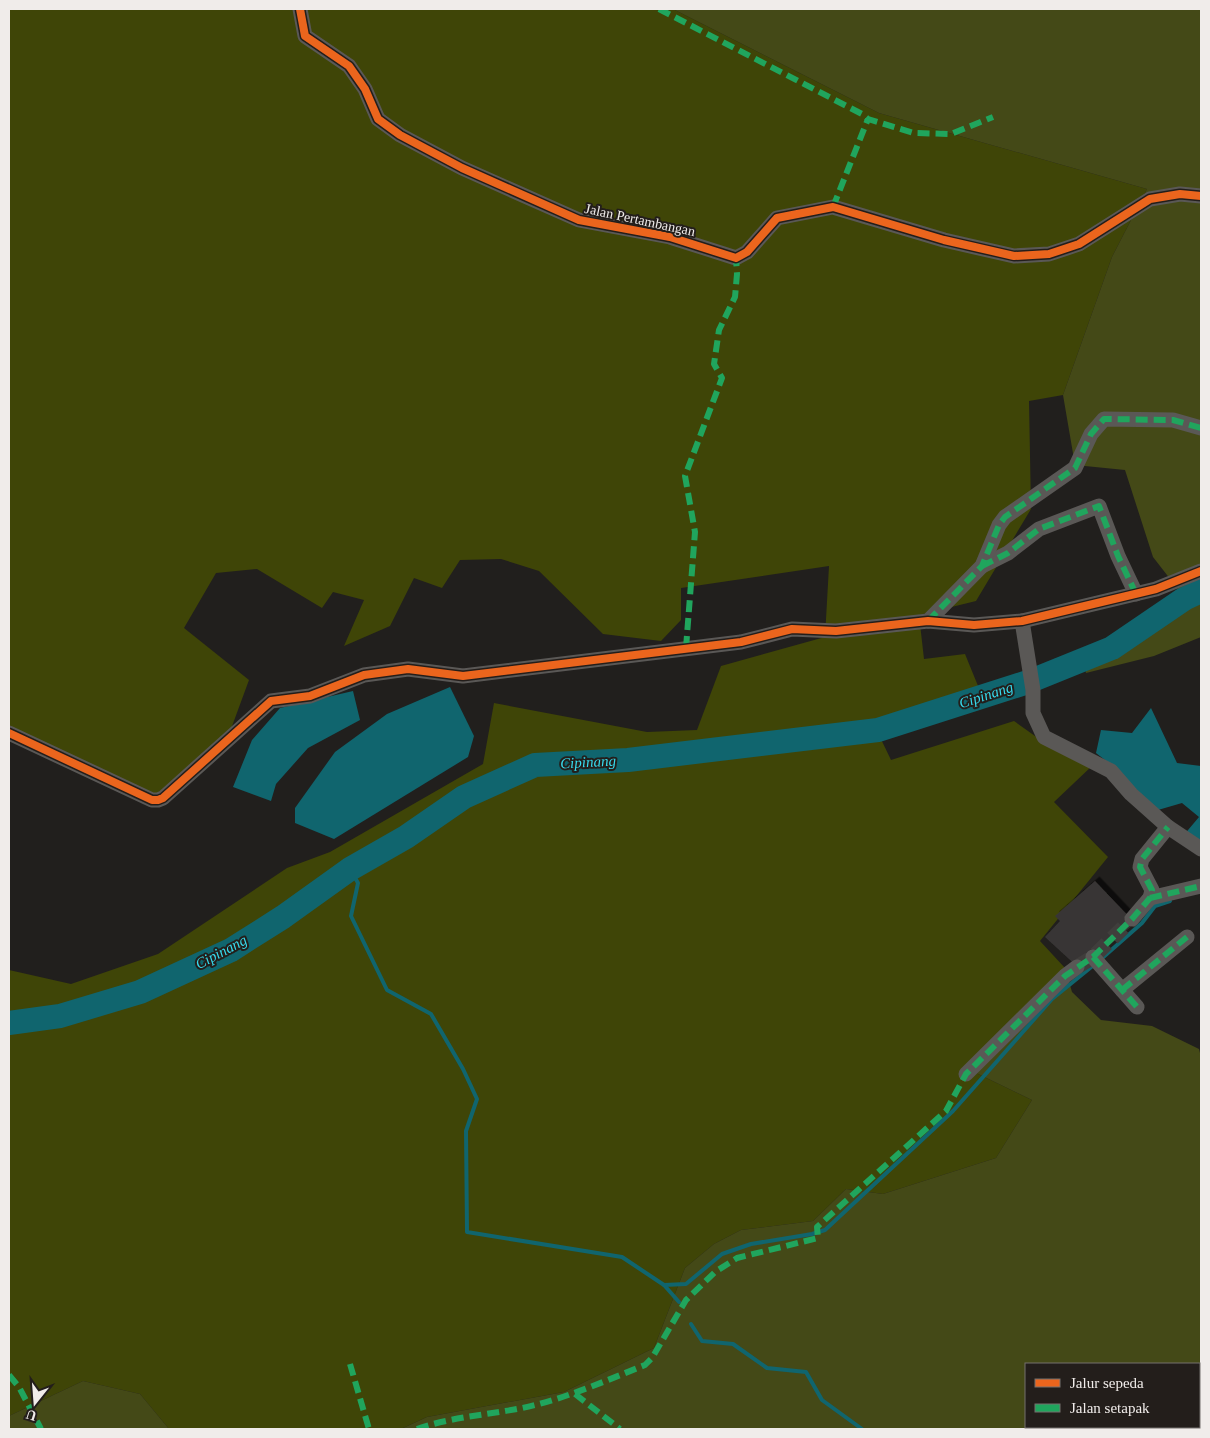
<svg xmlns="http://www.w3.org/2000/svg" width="1210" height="1438" viewBox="0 0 1210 1438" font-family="Georgia,serif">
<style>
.green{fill:#3f4507}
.forest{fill:#444917;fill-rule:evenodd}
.water{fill:#10656e}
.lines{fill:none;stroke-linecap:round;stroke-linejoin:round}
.stream{stroke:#10656e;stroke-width:4}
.river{stroke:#10656e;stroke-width:24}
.building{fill:#383635;filter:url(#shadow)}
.minor-tunnel{stroke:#403e3c;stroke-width:15;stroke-dasharray:15 8;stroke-linecap:butt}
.minor{stroke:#5a5856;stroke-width:15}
.quiet{stroke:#20a55d;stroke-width:6;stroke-dasharray:12 6;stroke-linecap:butt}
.cycleway-casing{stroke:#231e1b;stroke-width:11}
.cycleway{stroke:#eb651d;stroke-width:8}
.labels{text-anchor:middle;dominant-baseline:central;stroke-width:4;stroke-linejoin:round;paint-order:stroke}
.street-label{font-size:14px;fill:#f0ecea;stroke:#231e1b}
.water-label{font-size:15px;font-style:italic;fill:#37dbee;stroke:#231e1b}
</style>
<defs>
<filter id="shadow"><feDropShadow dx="4.5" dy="-4.5" stdDeviation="0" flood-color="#0009"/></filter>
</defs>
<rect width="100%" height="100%" fill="#211f1d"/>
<path class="green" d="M 9,9 L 673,9 L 879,113 L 1147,189 L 1112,257 L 1063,395 L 1029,401 L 1031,509 L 976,601 L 919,615 L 924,659 L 965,654 L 985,703 L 879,735 L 891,760 L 1014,721 L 1042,741 L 1093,765 L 1054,802 L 1108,857 L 1040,941 L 1065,968 L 970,1070 L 1032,1100 L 996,1158 L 883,1194 L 846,1189 L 813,1221 L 741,1230 L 714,1244 L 685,1268 L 654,1348 L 564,1392 L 427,1417 L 401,1429 L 169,1429 L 140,1394 L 83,1381 L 9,1416 L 9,970 L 71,984 L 158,954 L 287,868 L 330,852 L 483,764 L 494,703 L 647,732 L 697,730 L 721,666 L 825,637 L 829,566 L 681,588 L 681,620 L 661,641 L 603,634 L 539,571 L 501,559 L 460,560 L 442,588 L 414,578 L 390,626 L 344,646 L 364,600 L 333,592 L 322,608 L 257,569 L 216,573 L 184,628 L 249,680 L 224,748 L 156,804 L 9,733 Z"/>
<g class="forest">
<path d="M 673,9 L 1201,9 L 1201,637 L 1154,656 L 1086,673 L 1081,653 L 1117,638 L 1181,593 L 1153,557 L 1125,470 L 1075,465 L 1063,395 L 1112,257 L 1147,189 L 879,113 Z"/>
<path d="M 1065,968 L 1072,992 L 1101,1020 L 1152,1026 L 1199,1049 L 1201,1057 L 1201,1429 L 401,1429 L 427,1417 L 564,1392 L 654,1348 L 685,1268 L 714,1244 L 741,1230 L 813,1221 L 846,1189 L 883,1194 L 996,1158 L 1032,1100 L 970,1070 ZM 1026,1364 L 1199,1364 L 1199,1427 L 1026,1427 Z"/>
<path d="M 83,1381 L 140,1394 L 169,1429 L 9,1429 L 9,1416 Z"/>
</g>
<g class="water">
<path d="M 450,687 L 474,736 L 468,757 L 334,839 L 295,823 L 295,808 L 335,752 L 387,714 Z"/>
<path d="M 353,691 L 360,720 L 308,748 L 276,784 L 271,801 L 233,787 L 252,740 L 280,708 Z"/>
<path d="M 1151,708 L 1177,763 L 1201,766 L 1201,851 L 1183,836 L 1199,817 L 1182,803 L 1158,810 L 1146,804 L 1119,771 L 1096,753 L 1101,730 L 1132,733 Z"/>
</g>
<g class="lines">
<g class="stream">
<path d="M 350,869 L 358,883 L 351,916 L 387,990 L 431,1014 L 463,1069 L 477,1099 L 466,1131 L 467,1232 L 622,1257 L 664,1285 L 686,1284 L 722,1254 L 751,1244 L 812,1234 L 825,1230 L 953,1111 L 1052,999 L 1095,964"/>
<path d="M 1100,960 L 1142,923 L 1155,906 L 1170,901"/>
<path d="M 664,1285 L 679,1302"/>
<path d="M 691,1324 L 702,1341 L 733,1344 L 767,1368 L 806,1372 L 822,1400 L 862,1429"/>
</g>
<path class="river" d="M 9,1023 L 60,1016 L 140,992 L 231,950 L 283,917 L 350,869 L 406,837 L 464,797 L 535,765 L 628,760 L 878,730 L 1028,682 L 1112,648 L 1184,599 L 1201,591"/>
</g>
<path class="building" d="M 1095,881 L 1135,923 L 1081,970 L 1045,937 L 1060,921 L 1055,916 Z"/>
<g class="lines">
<path class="minor-tunnel" d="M 1077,967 L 1093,957 L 1132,919"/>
<g class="minor">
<path d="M 300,9 L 305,36 L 349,66 L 365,89 L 378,119 L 400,135 L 462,168 L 579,220 L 670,237 L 736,258 L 747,252 L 777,218 L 833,207 L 944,240 L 1014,256 L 1049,254 L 1079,244 L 1150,199 L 1180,194 L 1201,196"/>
<path d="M 982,566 L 1008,553 L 1039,529 L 1099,506 L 1118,556 L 1136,594"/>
<path d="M 928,621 L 982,566 L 999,525 L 1005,517 L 1075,468 L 1091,434 L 1104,419 L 1173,420 L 1201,428"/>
<path d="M 1022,621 L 1033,690 L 1033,713 L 1044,737 L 1111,771 L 1131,794 L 1168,827 L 1201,849"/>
<path d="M 9,733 L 152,800 L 158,800 L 163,798 L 271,701 L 310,696 L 364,675 L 408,669 L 463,676 L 741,642 L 792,629 L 836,631 L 928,621 L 974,625 L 1022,621 L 1156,589 L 1201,571"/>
<path d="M 1150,898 L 1201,886"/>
<path d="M 1132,919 L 1150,898 L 1152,890 L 1140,867 L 1142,859 L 1168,827"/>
<path d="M 1093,957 L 1137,1007"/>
<path d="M 1122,990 L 1187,937"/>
<path d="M 966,1074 L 1065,976 L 1077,967"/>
</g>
<g class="quiet">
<path d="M 659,9 L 862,114 L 868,119 L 914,133 L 951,134 L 993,117"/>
<path d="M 833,207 L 868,119"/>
<path d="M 982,566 L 1008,553 L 1039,529 L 1099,506 L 1118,556 L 1136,594"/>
<path d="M 928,621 L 982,566 L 999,525 L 1005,517 L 1075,468 L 1091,434 L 1104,419 L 1173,420 L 1201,428"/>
<path d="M 686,648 L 695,532 L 685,476 L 722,378 L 714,364 L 719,330 L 735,297 L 737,274 L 736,258"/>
<path d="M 1150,898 L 1201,886"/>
<path d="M 1093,957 L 1137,1007"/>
<path d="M 1122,990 L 1187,937"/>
<path d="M 350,1364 L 369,1429"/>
<path d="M 9,1375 L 19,1387 L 41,1429"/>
<path d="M 575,1394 L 620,1429"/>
<path d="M 417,1429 C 451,1417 487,1415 522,1408 C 565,1399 605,1381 645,1365 L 652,1358 L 686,1300 L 715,1272 L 737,1258 L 818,1238 L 817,1227 L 946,1111 L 966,1074 L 1065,976 L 1093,957 L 1132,919 L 1150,898 L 1152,890 L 1140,867 L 1142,859 L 1168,827"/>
</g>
<defs>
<g id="cycleway">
<path d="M 300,9 L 305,36 L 349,66 L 365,89 L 378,119 L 400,135 L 462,168 L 579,220 L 670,237 L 736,258 L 747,252 L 777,218 L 833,207 L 944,240 L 1014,256 L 1049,254 L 1079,244 L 1150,199 L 1180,194 L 1201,196"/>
<path d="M 9,733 L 152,800 L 158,800 L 163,798 L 271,701 L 310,696 L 364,675 L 408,669 L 463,676 L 741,642 L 792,629 L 836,631 L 928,621 L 974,625 L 1022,621 L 1156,589 L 1201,571"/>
</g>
</defs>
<use href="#cycleway" class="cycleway-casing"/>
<use href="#cycleway" class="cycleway"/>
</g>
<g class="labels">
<g class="street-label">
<text transform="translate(640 220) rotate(12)">Jalan Pertambangan</text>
</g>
<g class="water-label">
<text transform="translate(986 695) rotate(-18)">Cipinang</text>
<text transform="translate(588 762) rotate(-3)">Cipinang</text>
<text transform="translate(221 952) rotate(-28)">Cipinang</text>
</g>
</g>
<rect width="1210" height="1438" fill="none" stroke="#f0ecea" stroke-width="20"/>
<rect x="1025" y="1363" width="175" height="65" fill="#231e1b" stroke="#75706e"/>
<rect x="1035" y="1379" width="25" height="8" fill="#eb651d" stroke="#75706e"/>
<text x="1070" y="1388" font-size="15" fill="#f0ecea">Jalur sepeda</text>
<rect x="1035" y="1404" width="25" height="8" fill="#20a55d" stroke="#75706e"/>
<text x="1070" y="1413" font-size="15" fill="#f0ecea">Jalan setapak</text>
<g transform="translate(35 1403) rotate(197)" stroke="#231e1b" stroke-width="4" paint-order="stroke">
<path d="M0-4L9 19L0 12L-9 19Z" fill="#f0ecea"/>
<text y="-8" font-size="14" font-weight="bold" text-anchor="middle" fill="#f0ecea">U</text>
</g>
</svg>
